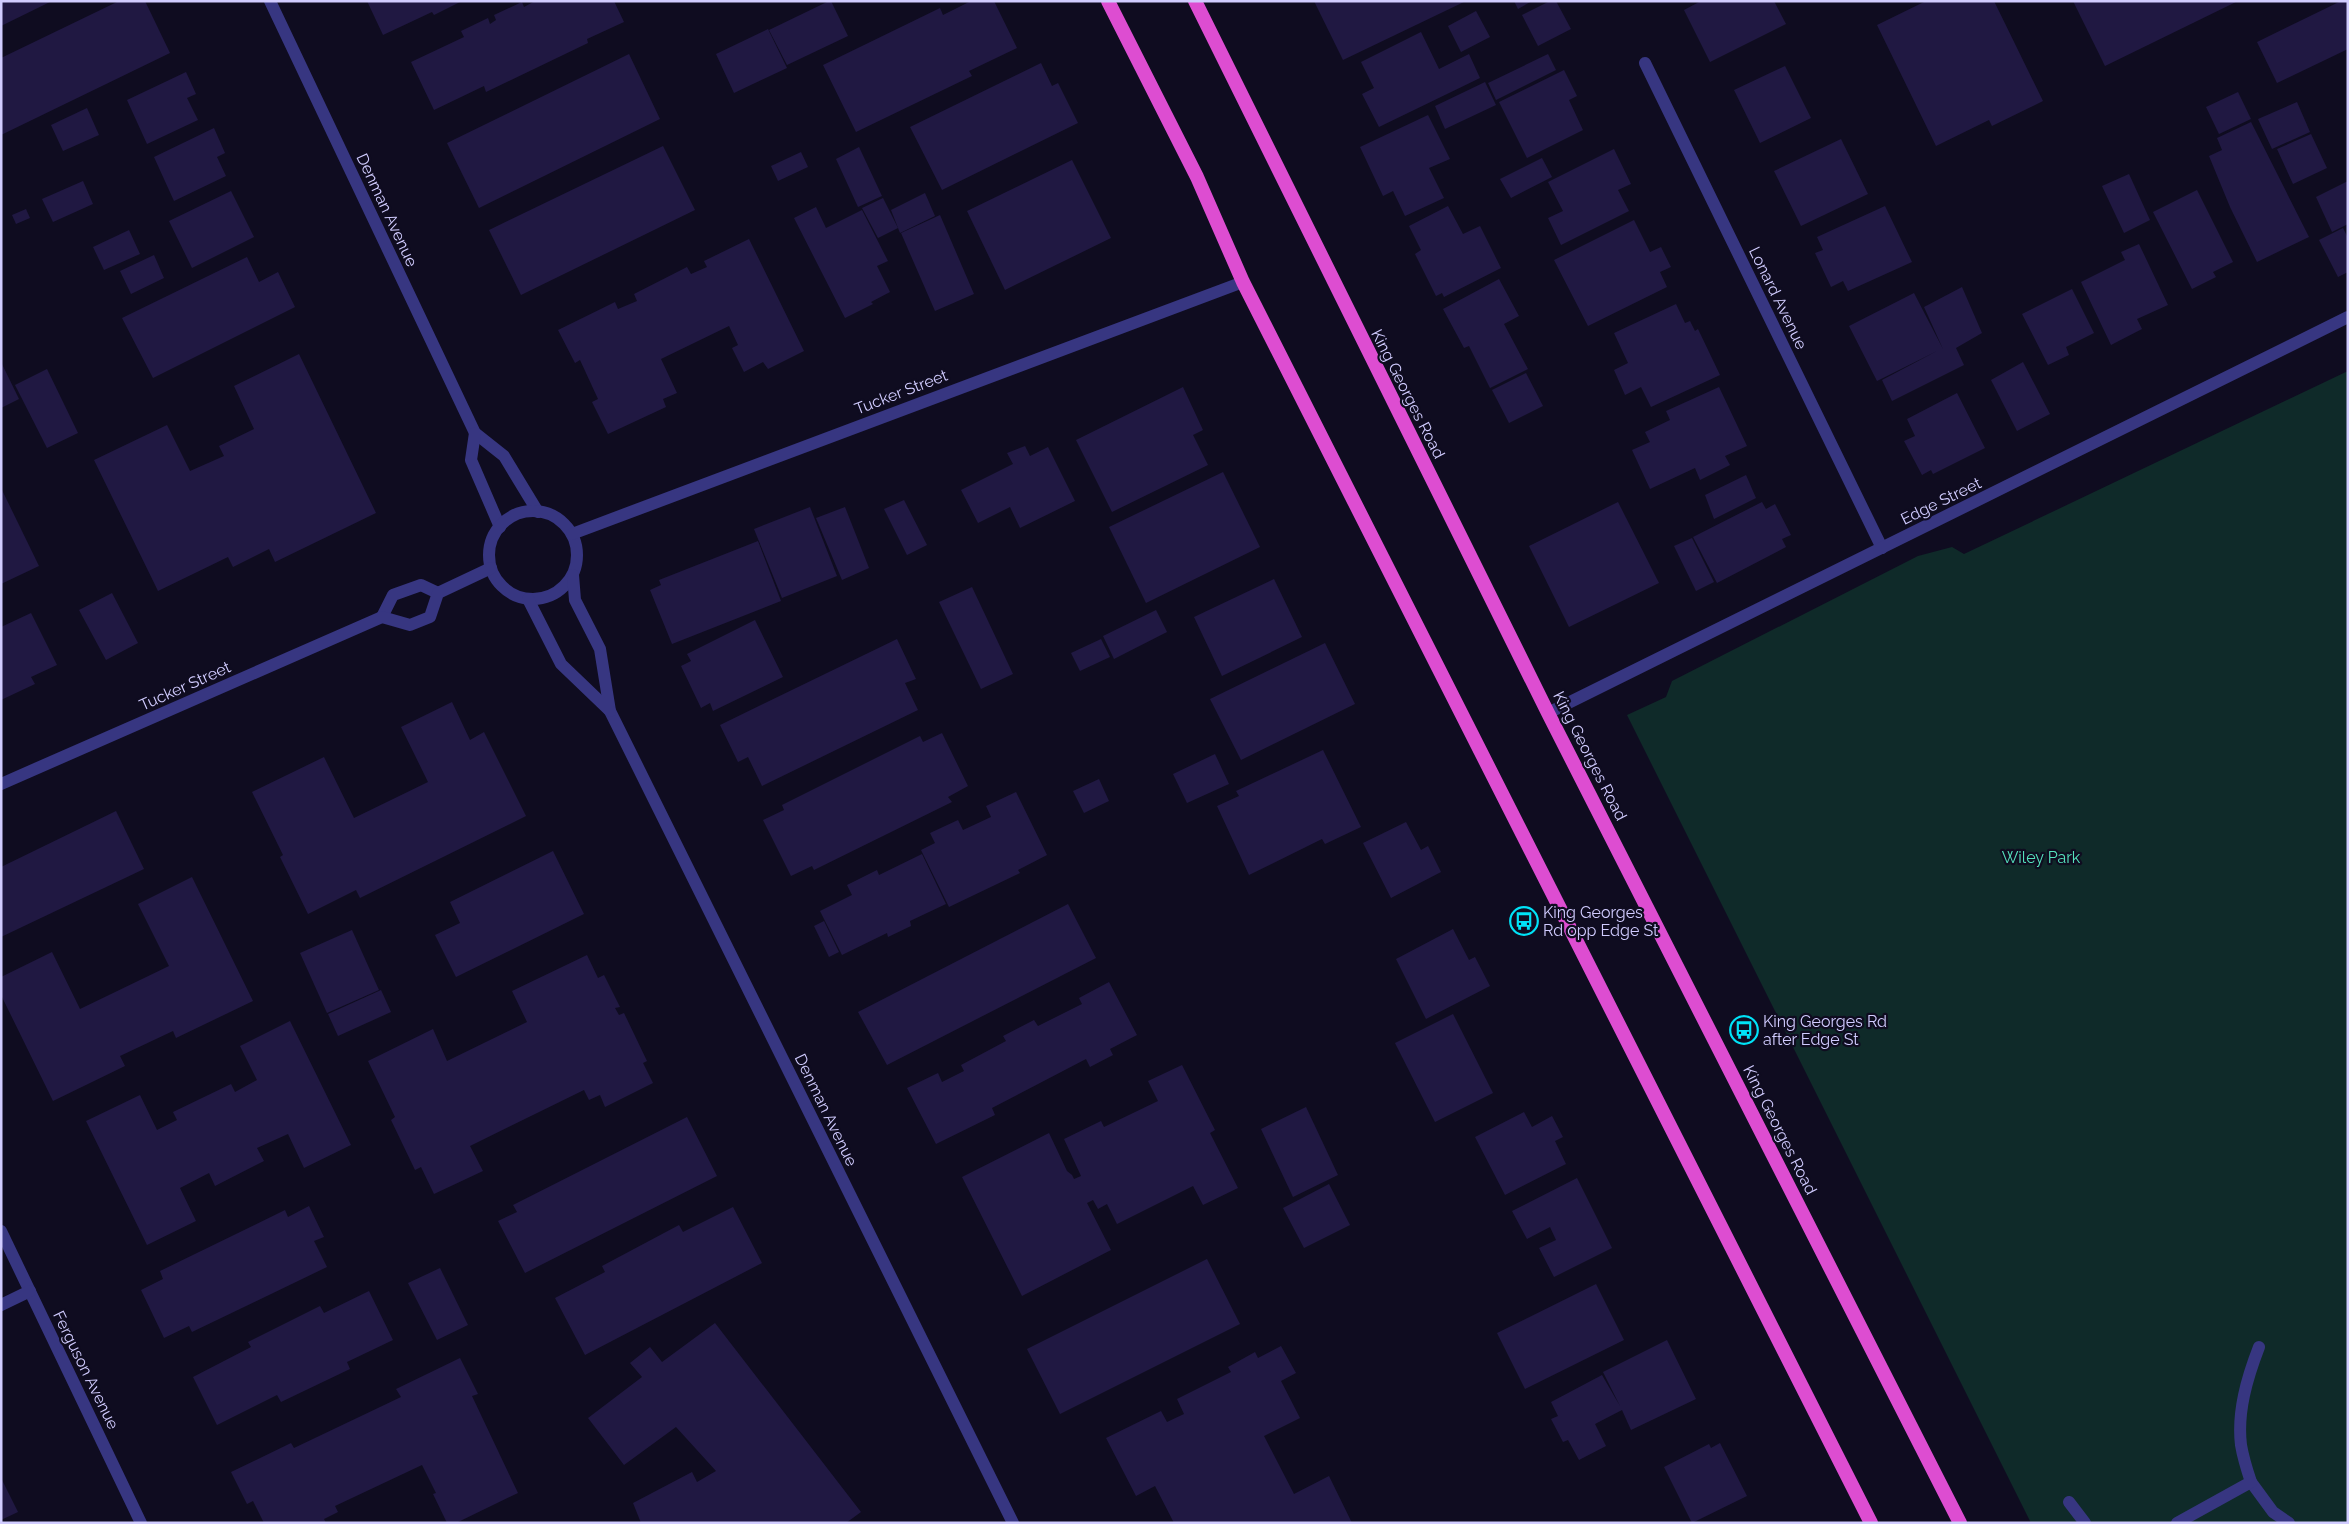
<svg xmlns="http://www.w3.org/2000/svg" width="2349" height="1524" viewBox="0 0 2349 1524" font-family="Raleway,sans-serif">
<style>
.green{fill:#0f2a29}
.building{fill:#201842}
.lines{fill:none;stroke-linecap:round;stroke-linejoin:round}
.service{stroke:#373681;stroke-width:12}
.minor{stroke:#373681;stroke-width:12}
.trunk{stroke:#dd4dd1;stroke-width:14}
.labels{text-anchor:middle;dominant-baseline:central;stroke-width:4.5;stroke-linejoin:round;paint-order:stroke}
.street-label{font-size:16px;fill:#d1ccff;stroke:#0f0c20}
.park-label{font-size:16px;fill:#55e1bc;stroke:#0f0c20}
.poi-label{font-size:16px;fill:#d1ccff;stroke:#0f0c20;text-anchor:start}
</style>
<rect width="100%" height="100%" fill="#0f0c20"/>
<path class="green" d="M 2348,371 L 2348,1523 L 2031,1523 L 1627,715 L 1666,697 L 1672,681 L 1918,556 L 1952,547 L 1964,554 Z"/>
<g class="building">
<path d="M 1,1 L 52,1 L 1,26 Z"/>
<path d="M 119,1 L 145,1 L 170,53 L 1,135 L 1,58 Z"/>
<path d="M 367,1 L 462,1 L 434,15 L 432,12 L 383,35 Z"/>
<path d="M 535,1 L 614,1 L 624,22 L 587,39 L 588,43 L 486,92 L 484,86 L 434,110 L 411,62 L 464,37 L 461,31 L 488,18 L 490,24 L 496,20 L 494,15 L 522,2 L 524,7 Z"/>
<path d="M 829,1 L 831,1 L 848,36 L 787,65 L 769,30 Z"/>
<path d="M 971,1 L 994,1 L 1017,48 L 969,71 L 972,76 L 856,132 L 823,65 L 940,8 L 943,15 Z"/>
<path d="M 1314,1 L 1466,1 L 1343,60 Z"/>
<path d="M 1514,1 L 1532,1 L 1518,9 Z"/>
<path d="M 1550,1 L 1556,1 L 1571,29 L 1538,46 L 1522,15 Z"/>
<path d="M 1701,1 L 1774,1 L 1786,24 L 1710,62 L 1684,10 Z"/>
<path d="M 1926,1 L 1994,1 L 2043,101 L 1992,126 L 1989,120 L 1936,146 L 1877,25 Z"/>
<path d="M 2073,1 L 2238,1 L 2105,66 Z"/>
<path d="M 2341,1 L 2348,1 L 2348,49 L 2277,83 L 2257,42 Z"/>
<path d="M 1476,11 L 1490,37 L 1461,52 L 1448,26 Z"/>
<path d="M 768,29 L 787,68 L 734,93 L 716,54 Z"/>
<path d="M 1421,32 L 1439,69 L 1469,54 L 1480,78 L 1379,127 L 1362,94 L 1374,88 L 1361,62 Z"/>
<path d="M 629,54 L 660,119 L 479,208 L 447,143 Z"/>
<path d="M 1548,54 L 1556,70 L 1496,100 L 1488,83 Z"/>
<path d="M 1041,63 L 1052,86 L 1058,83 L 1078,123 L 942,190 L 910,127 Z"/>
<path d="M 1785,66 L 1811,118 L 1760,143 L 1734,90 Z"/>
<path d="M 1564,70 L 1577,96 L 1569,100 L 1583,130 L 1527,158 L 1499,102 Z"/>
<path d="M 186,72 L 196,94 L 187,98 L 198,120 L 147,144 L 127,100 Z"/>
<path d="M 1485,82 L 1496,105 L 1445,129 L 1435,106 Z"/>
<path d="M 2238,92 L 2251,119 L 2219,134 L 2206,107 Z"/>
<path d="M 2297,102 L 2310,132 L 2272,149 L 2258,119 Z"/>
<path d="M 87,108 L 99,135 L 63,151 L 51,125 Z"/>
<path d="M 1428,115 L 1450,159 L 1429,168 L 1444,198 L 1405,216 L 1393,191 L 1383,196 L 1360,147 Z"/>
<path d="M 2251,122 L 2309,237 L 2257,262 L 2230,207 L 2209,156 L 2222,150 L 2217,138 Z"/>
<path d="M 214,128 L 225,153 L 217,157 L 226,176 L 174,201 L 154,157 Z"/>
<path d="M 2311,134 L 2327,168 L 2293,184 L 2277,149 Z"/>
<path d="M 1841,139 L 1868,194 L 1801,226 L 1774,171 Z"/>
<path d="M 663,146 L 695,210 L 521,295 L 489,230 Z"/>
<path d="M 859,147 L 882,196 L 858,207 L 836,159 Z"/>
<path d="M 1614,149 L 1631,184 L 1618,190 L 1629,211 L 1561,245 L 1548,218 L 1563,211 L 1548,182 Z"/>
<path d="M 801,152 L 808,167 L 778,181 L 771,166 Z"/>
<path d="M 1542,158 L 1552,177 L 1511,198 L 1500,179 Z"/>
<path d="M 1072,160 L 1111,238 L 1005,290 L 967,211 Z"/>
<path d="M 2129,174 L 2150,220 L 2124,233 L 2102,186 Z"/>
<path d="M 83,181 L 93,204 L 53,222 L 42,199 Z"/>
<path d="M 2348,181 L 2348,224 L 2332,232 L 2316,197 Z"/>
<path d="M 2197,190 L 2233,262 L 2213,272 L 2216,277 L 2192,289 L 2153,212 Z"/>
<path d="M 231,191 L 254,237 L 192,268 L 169,221 Z"/>
<path d="M 925,193 L 935,216 L 900,233 L 891,210 Z"/>
<path d="M 883,198 L 898,228 L 878,238 L 862,208 Z"/>
<path d="M 1448,206 L 1463,234 L 1480,226 L 1501,268 L 1444,297 L 1442,293 L 1436,296 L 1415,254 L 1421,250 L 1409,226 Z"/>
<path d="M 1885,206 L 1912,262 L 1848,291 L 1843,281 L 1831,287 L 1815,253 L 1823,250 L 1817,237 Z"/>
<path d="M 816,207 L 826,228 L 862,210 L 888,261 L 877,266 L 890,292 L 871,302 L 873,304 L 845,318 L 794,218 Z"/>
<path d="M 26,209 L 30,218 L 16,224 L 12,215 Z"/>
<path d="M 940,215 L 974,294 L 935,311 L 901,233 Z"/>
<path d="M 1634,220 L 1650,252 L 1661,247 L 1671,267 L 1660,272 L 1667,287 L 1588,326 L 1554,260 Z"/>
<path d="M 2343,228 L 2348,238 L 2348,272 L 2338,277 L 2319,240 Z"/>
<path d="M 129,230 L 140,254 L 104,270 L 93,247 Z"/>
<path d="M 749,239 L 804,351 L 768,369 L 763,362 L 744,372 L 732,348 L 738,345 L 729,326 L 661,359 L 677,393 L 663,399 L 666,407 L 608,434 L 592,402 L 598,399 L 580,360 L 575,363 L 558,330 L 615,302 L 618,309 L 637,301 L 634,294 L 687,267 L 691,274 L 707,267 L 704,261 Z"/>
<path d="M 2139,244 L 2168,305 L 2137,319 L 2142,329 L 2111,345 L 2081,282 L 2125,260 L 2121,252 Z"/>
<path d="M 154,255 L 164,278 L 131,294 L 120,271 Z"/>
<path d="M 247,257 L 259,282 L 278,272 L 295,307 L 153,378 L 122,318 Z"/>
<path d="M 1499,279 L 1519,316 L 1504,324 L 1528,369 L 1490,388 L 1469,346 L 1464,348 L 1443,309 Z"/>
<path d="M 1962,287 L 1982,333 L 1956,348 L 1964,365 L 1892,401 L 1882,380 L 1937,351 L 1877,381 L 1849,326 L 1914,293 L 1943,349 L 1924,307 Z"/>
<path d="M 2072,289 L 2094,333 L 2066,347 L 2069,355 L 2048,365 L 2022,314 Z"/>
<path d="M 1676,304 L 1685,323 L 1690,321 L 1695,331 L 1698,329 L 1720,375 L 1651,407 L 1641,387 L 1625,395 L 1614,370 L 1628,363 L 1614,333 Z"/>
<path d="M 299,354 L 376,513 L 275,562 L 269,549 L 233,567 L 228,557 L 158,591 L 94,460 L 167,425 L 190,471 L 224,456 L 219,446 L 254,429 L 234,386 Z"/>
<path d="M 1,362 L 19,399 L 1,408 Z"/>
<path d="M 2023,362 L 2050,414 L 2017,431 L 1991,380 Z"/>
<path d="M 47,369 L 78,433 L 47,448 L 15,385 Z"/>
<path d="M 1526,373 L 1543,406 L 1509,423 L 1492,390 Z"/>
<path d="M 1183,387 L 1203,430 L 1193,435 L 1208,465 L 1112,512 L 1076,440 Z"/>
<path d="M 1719,387 L 1747,446 L 1725,456 L 1730,465 L 1700,480 L 1695,468 L 1650,489 L 1632,450 L 1650,442 L 1645,432 L 1670,420 L 1666,411 Z"/>
<path d="M 1957,393 L 1985,448 L 1933,474 L 1931,470 L 1922,475 L 1904,441 L 1915,436 L 1907,419 Z"/>
<path d="M 1025,446 L 1030,456 L 1048,447 L 1075,501 L 1020,528 L 1010,507 L 978,523 L 961,490 L 1013,464 L 1007,453 Z"/>
<path d="M 1223,472 L 1260,547 L 1146,603 L 1109,527 Z"/>
<path d="M 1746,475 L 1756,498 L 1714,519 L 1705,495 Z"/>
<path d="M 1,488 L 39,566 L 1,584 Z"/>
<path d="M 904,500 L 927,545 L 907,555 L 884,509 Z"/>
<path d="M 1618,502 L 1659,583 L 1569,627 L 1529,546 Z"/>
<path d="M 1762,502 L 1766,509 L 1775,504 L 1791,535 L 1782,539 L 1786,547 L 1717,583 L 1693,537 Z"/>
<path d="M 810,507 L 837,576 L 782,598 L 754,529 Z"/>
<path d="M 845,507 L 869,568 L 842,580 L 816,518 Z"/>
<path d="M 1692,538 L 1714,582 L 1696,591 L 1674,546 Z"/>
<path d="M 758,541 L 781,601 L 672,644 L 650,590 L 661,585 L 659,580 Z"/>
<path d="M 1274,579 L 1302,637 L 1222,676 L 1194,617 Z"/>
<path d="M 972,587 L 1013,674 L 981,689 L 939,602 Z"/>
<path d="M 112,593 L 138,643 L 106,660 L 79,610 Z"/>
<path d="M 1156,610 L 1167,632 L 1114,659 L 1103,636 Z"/>
<path d="M 31,613 L 57,665 L 31,677 L 35,684 L 1,700 L 1,627 Z"/>
<path d="M 755,620 L 783,677 L 713,711 L 710,703 L 701,708 L 681,666 L 691,661 L 687,654 Z"/>
<path d="M 897,639 L 916,679 L 905,683 L 918,710 L 762,786 L 748,757 L 738,762 L 720,725 Z"/>
<path d="M 1101,639 L 1110,657 L 1080,671 L 1071,653 Z"/>
<path d="M 1325,643 L 1355,704 L 1241,760 L 1210,699 Z"/>
<path d="M 452,702 L 470,740 L 484,732 L 526,816 L 360,898 L 356,890 L 308,914 L 280,857 L 283,855 L 252,792 L 324,757 L 354,818 L 428,782 L 401,727 Z"/>
<path d="M 942,733 L 968,786 L 948,797 L 952,802 L 814,870 L 812,866 L 791,876 L 763,820 L 784,810 L 782,805 L 920,736 L 923,742 Z"/>
<path d="M 1323,750 L 1361,827 L 1325,844 L 1322,839 L 1249,875 L 1217,806 L 1239,796 L 1236,791 Z"/>
<path d="M 1215,754 L 1229,784 L 1187,803 L 1173,774 Z"/>
<path d="M 1099,779 L 1109,801 L 1084,813 L 1073,791 Z"/>
<path d="M 1016,792 L 1047,855 L 1018,870 L 1020,873 L 949,907 L 921,850 L 935,843 L 930,833 L 958,820 L 963,830 L 991,817 L 986,806 Z"/>
<path d="M 116,811 L 144,869 L 1,937 L 1,867 Z"/>
<path d="M 1406,822 L 1421,850 L 1428,846 L 1441,872 L 1391,898 L 1363,843 Z"/>
<path d="M 553,851 L 584,914 L 456,977 L 435,935 L 460,923 L 450,902 Z"/>
<path d="M 922,854 L 946,904 L 910,921 L 911,926 L 888,937 L 887,933 L 842,955 L 820,911 L 852,895 L 847,885 L 877,870 L 879,875 Z"/>
<path d="M 192,877 L 253,1001 L 176,1038 L 173,1031 L 120,1056 L 125,1066 L 53,1101 L 1,995 L 1,977 L 52,952 L 80,1009 L 169,966 L 138,904 Z"/>
<path d="M 1068,904 L 1096,958 L 887,1065 L 858,1012 Z"/>
<path d="M 824,921 L 839,952 L 829,957 L 814,926 Z"/>
<path d="M 1453,929 L 1469,960 L 1475,957 L 1490,986 L 1426,1019 L 1396,959 Z"/>
<path d="M 352,930 L 379,990 L 327,1013 L 300,953 Z"/>
<path d="M 587,955 L 598,978 L 604,975 L 620,1007 L 615,1008 L 619,1015 L 624,1013 L 647,1061 L 643,1063 L 653,1083 L 605,1107 L 600,1095 L 589,1100 L 584,1090 L 470,1146 L 483,1171 L 434,1194 L 421,1167 L 415,1170 L 391,1120 L 395,1117 L 368,1061 L 433,1029 L 447,1061 L 527,1022 L 512,991 Z"/>
<path d="M 1109,982 L 1137,1035 L 1110,1049 L 1113,1055 L 1090,1067 L 1086,1059 L 992,1108 L 995,1115 L 936,1144 L 907,1088 L 938,1073 L 942,1082 L 964,1071 L 961,1065 L 1006,1041 L 1003,1036 L 1034,1020 L 1038,1026 L 1082,1004 L 1079,998 Z"/>
<path d="M 381,990 L 391,1012 L 338,1036 L 328,1014 Z"/>
<path d="M 1453,1014 L 1493,1093 L 1435,1122 L 1395,1043 Z"/>
<path d="M 290,1021 L 351,1145 L 304,1168 L 288,1134 L 257,1148 L 264,1161 L 215,1186 L 209,1173 L 180,1188 L 196,1221 L 147,1245 L 86,1121 L 140,1095 L 157,1130 L 177,1120 L 173,1112 L 231,1084 L 235,1092 L 257,1080 L 240,1046 Z"/>
<path d="M 1182,1065 L 1215,1130 L 1210,1133 L 1238,1188 L 1203,1205 L 1193,1186 L 1117,1224 L 1107,1204 L 1098,1209 L 1093,1200 L 1087,1203 L 1111,1250 L 1022,1296 L 962,1177 L 1049,1133 L 1067,1171 L 1072,1175 L 1074,1179 L 1081,1176 L 1064,1139 L 1101,1121 L 1104,1127 L 1158,1101 L 1148,1081 Z"/>
<path d="M 1306,1107 L 1338,1175 L 1293,1197 L 1261,1129 Z"/>
<path d="M 1524,1112 L 1532,1127 L 1552,1116 L 1563,1137 L 1555,1141 L 1566,1164 L 1505,1195 L 1475,1137 Z"/>
<path d="M 687,1117 L 717,1176 L 525,1273 L 498,1221 L 517,1212 L 513,1205 Z"/>
<path d="M 1577,1178 L 1612,1248 L 1554,1277 L 1539,1248 L 1556,1240 L 1550,1227 L 1527,1239 L 1512,1211 Z"/>
<path d="M 1329,1184 L 1350,1225 L 1304,1248 L 1283,1208 Z"/>
<path d="M 309,1206 L 324,1237 L 314,1241 L 327,1267 L 192,1332 L 189,1326 L 164,1338 L 141,1290 L 163,1279 L 160,1271 L 285,1210 L 288,1217 Z"/>
<path d="M 733,1207 L 762,1263 L 585,1355 L 555,1298 L 605,1272 L 602,1266 L 679,1225 L 683,1232 Z"/>
<path d="M 1207,1259 L 1240,1324 L 1060,1414 L 1027,1349 Z"/>
<path d="M 440,1268 L 468,1325 L 437,1340 L 408,1283 Z"/>
<path d="M 1596,1284 L 1624,1340 L 1525,1389 L 1497,1333 Z"/>
<path d="M 369,1291 L 393,1340 L 347,1362 L 350,1369 L 281,1402 L 277,1395 L 217,1425 L 193,1377 L 251,1347 L 248,1342 L 320,1306 L 324,1313 Z"/>
<path d="M 715,1323 L 861,1512 L 846,1523 L 641,1523 L 633,1503 L 692,1472 L 697,1482 L 716,1471 L 676,1427 L 624,1465 L 588,1418 L 642,1377 L 630,1363 L 650,1347 L 662,1362 Z"/>
<path d="M 1667,1340 L 1696,1399 L 1631,1430 L 1622,1410 L 1595,1424 L 1606,1446 L 1579,1460 L 1568,1440 L 1563,1442 L 1551,1419 L 1558,1416 L 1551,1402 L 1602,1375 L 1620,1406 L 1603,1372 Z"/>
<path d="M 1281,1346 L 1296,1373 L 1281,1381 L 1300,1418 L 1264,1436 L 1294,1494 L 1329,1476 L 1352,1523 L 1174,1523 L 1155,1486 L 1136,1496 L 1106,1438 L 1161,1411 L 1167,1422 L 1184,1414 L 1177,1399 L 1231,1372 L 1228,1367 L 1255,1352 L 1258,1358 Z"/>
<path d="M 460,1358 L 478,1394 L 472,1396 L 518,1493 L 456,1523 L 447,1523 L 433,1494 L 436,1493 L 422,1465 L 335,1506 L 338,1512 L 324,1519 L 326,1523 L 264,1523 L 253,1501 L 247,1504 L 231,1472 L 291,1443 L 294,1448 L 401,1397 L 396,1389 Z"/>
<path d="M 1720,1443 L 1747,1496 L 1692,1523 L 1664,1467 L 1709,1444 L 1711,1448 Z"/>
<path d="M 1,1478 L 18,1512 L 1,1520 Z"/>
</g>
<g class="lines">
<g class="service">
<path d="M 2251,1482 L 2273,1512 L 2289,1523"/>
<path d="M 2069,1502 L 2085,1523"/>
<path d="M 2177,1523 L 2251,1482 C 2247,1470 2243,1457 2241,1445 C 2237,1412 2247,1378 2259,1347"/>
</g>
<g class="minor">
<path d="M 270,1 L 475,433 L 504,456 L 538,512"/>
<path d="M 1645,63 L 1882,548"/>
<path d="M 475,433 L 471,460 L 500,527"/>
<circle cx="533" cy="555" r="44"/>
<path d="M 572,534 L 1243,282"/>
<path d="M 573,575 L 575,600 L 600,649 L 610,711 L 1013,1523"/>
<path d="M 528,599 L 561,664 L 610,711"/>
<path d="M 382,617 L 393,595 L 421,585 L 438,593"/>
<path d="M 1548,713 L 2348,317"/>
<path d="M 1,784 L 382,617 L 410,625 L 430,617 L 438,593 L 491,568"/>
<path d="M 1,1231 L 141,1523"/>
<path d="M 1,1305 L 30,1291"/>
</g>
<g class="trunk">
<path d="M 1108,1 L 1197,177 L 1243,282 L 1871,1523"/>
<path d="M 1195,1 L 1548,713 L 1960,1523"/>
</g>
</g>
<defs>
<symbol id="bus-ring" viewBox="-11 -11 22 22"><circle r="9.5" fill="#0f0c20" stroke="#00e3f7" stroke-width="1.5"/><path d="M-5-6H5V4H4V6H2V4H-2V6H-4V4H-5ZM-3.5-4V0h7V-4ZM-3.5 1.2v1.5H-2V1.2ZM2 1.2v1.5H3.5V1.2Z" fill="#00e3f7"/></symbol>
</defs>
<g fill-rule="evenodd">
<use href="#bus-ring" x="1508" y="905" width="32" height="32"/>
<use href="#bus-ring" x="1728" y="1014" width="32" height="32"/>
</g>
<g class="labels">
<g class="street-label">
<text transform="translate(387 210) rotate(65)">Denman Avenue</text>
<text transform="translate(1778 298) rotate(64)">Lonard Avenue</text>
<text transform="translate(901 392) rotate(-21)">Tucker Street</text>
<text transform="translate(1408 394) rotate(63)">King Georges Road</text>
<text transform="translate(1941 501) rotate(-26)">Edge Street</text>
<text transform="translate(185 686) rotate(-24)">Tucker Street</text>
<text transform="translate(1590 756) rotate(63)">King Georges Road</text>
<text transform="translate(826 1110) rotate(64)">Denman Avenue</text>
<text transform="translate(1780 1130) rotate(63)">King Georges Road</text>
<text transform="translate(86 1370) rotate(64)">Ferguson Avenue</text>
</g>
<g class="park-label">
<text x="2041" y="857">Wiley Park</text>
</g>
<g class="poi-label">
<text x="1543" y="912">King Georges<tspan x="1543" dy="18">Rd opp Edge St</tspan></text>
<text x="1763" y="1021">King Georges Rd<tspan x="1763" dy="18">after Edge St</tspan></text>
</g>
</g>
<rect width="2349" height="1524" fill="none" stroke="#d1ccff" stroke-width="5"/>
</svg>
